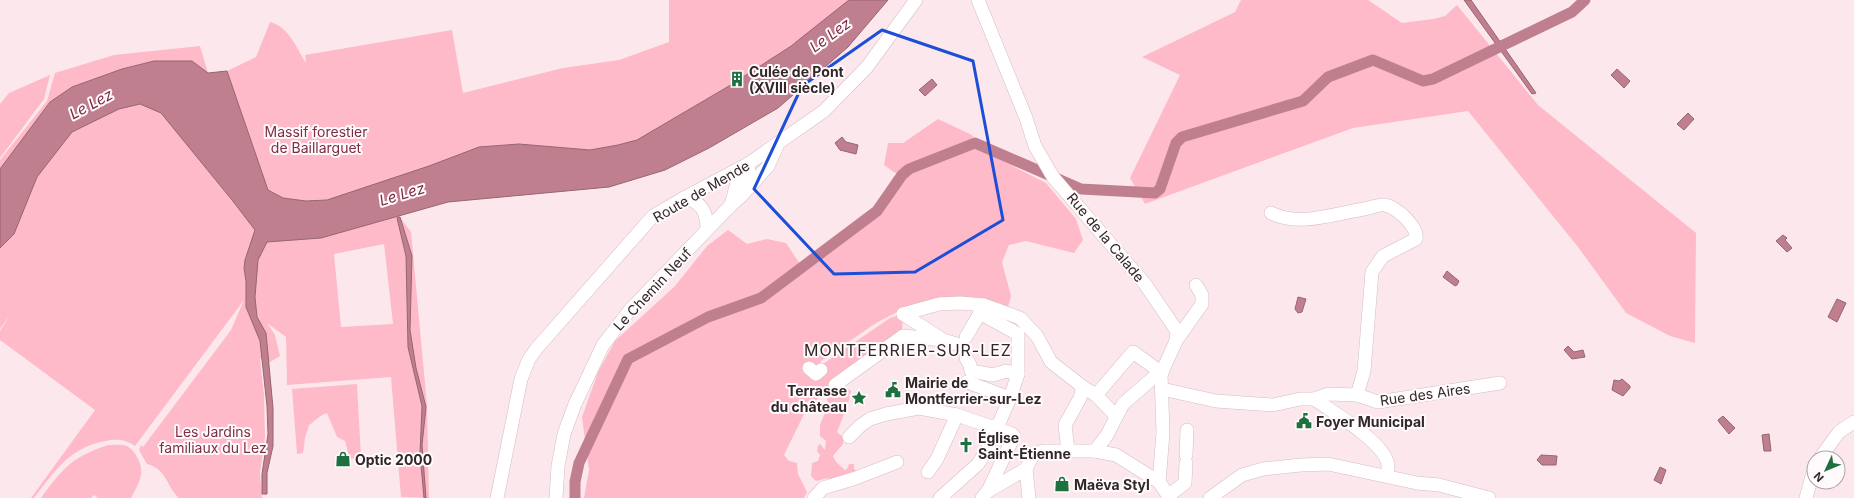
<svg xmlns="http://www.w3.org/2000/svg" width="1854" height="498" viewBox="0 0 1854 498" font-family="Inter,sans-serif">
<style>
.green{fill:#febac9;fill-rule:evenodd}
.water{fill:#c07f8f;stroke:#956570}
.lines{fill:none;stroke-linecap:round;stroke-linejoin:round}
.canal{stroke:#c07f8f;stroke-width:11}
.minor-casing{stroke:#d4bcc1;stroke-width:14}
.minor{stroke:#fff;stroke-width:13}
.marked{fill:none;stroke:#1d4ed8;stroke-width:3;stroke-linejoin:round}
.labels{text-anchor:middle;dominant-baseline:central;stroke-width:4;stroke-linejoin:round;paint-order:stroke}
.poi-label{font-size:14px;font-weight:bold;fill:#302729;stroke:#fffafb;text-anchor:start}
.park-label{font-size:14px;fill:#7d2e47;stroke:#fffafb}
.street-label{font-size:14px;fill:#302729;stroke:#fffafb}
.water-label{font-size:15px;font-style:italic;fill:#792a44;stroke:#fffafb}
.quarter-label{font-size:16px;letter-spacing:1px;fill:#302729;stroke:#fffafb}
</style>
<rect width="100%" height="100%" fill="#fce8ec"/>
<g class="green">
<path d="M 669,0 L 859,0 L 729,86 L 637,140 L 618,145 L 590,150 L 519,144 L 479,147 L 429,166 L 327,200 L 306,201 L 283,198 L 268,190 L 227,71 L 256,57 L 270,22 C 289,27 296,47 306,63 L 305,55 L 452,30 L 463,93 L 563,68 L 619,60 L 669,42 Z"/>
<path d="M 1241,0 L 1368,0 L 1402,23 L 1433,19 L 1445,16 L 1457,5 L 1538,105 L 1696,233 L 1695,343 L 1670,336 L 1626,313 L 1578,247 L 1468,111 L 1353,128 L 1145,204 L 1130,178 L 1180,75 L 1142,57 L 1235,12 Z"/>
<path d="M 200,46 L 208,73 L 192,61 L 154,61 L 122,69 L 72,87 L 50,102 L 0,169 L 0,160 L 47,101 L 55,73 L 114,55 Z"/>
<path d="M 50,75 L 44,99 L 0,158 L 0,104 L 9,93 Z"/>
<path d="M 139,103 L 161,113 L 232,200 L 255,230 L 321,238 L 399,216 L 411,232 L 427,405 L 429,498 L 401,497 L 391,377 L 287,385 L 286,337 L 267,323 L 275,335 L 280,356 L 265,365 L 260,358 L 264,395 L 265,438 L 260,473 L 262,498 L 179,498 C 166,486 167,469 147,464 L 139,450 L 141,445 L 143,447 L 231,330 L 244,300 L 135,446 C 124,439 118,439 105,441 C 69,448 55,471 34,498 L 31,498 L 95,410 L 0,340 L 0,331 L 10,315 L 0,329 L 0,248 L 14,234 L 37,177 L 72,132 L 119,109 ZM 384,244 L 393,324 L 341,327 L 334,254 Z"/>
<path d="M 938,119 L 972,135 L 981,150 L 1046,183 L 1076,219 L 1083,240 L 1074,253 L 1026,241 L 1009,245 L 1002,262 L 1011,296 L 1008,307 L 984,300 L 901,310 L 876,323 L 821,361 L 820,366 L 890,318 L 903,314 L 902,333 L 844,386 L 851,391 L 848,404 L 837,432 L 843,437 L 843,444 L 833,456 L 836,462 L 845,470 L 847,469 L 849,464 L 854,464 L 854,469 L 859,473 L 831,481 L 828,478 L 816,481 L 811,476 L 812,463 L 818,461 L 820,455 L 817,451 L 818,446 L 820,444 L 825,450 L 826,441 L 820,436 L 820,425 L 828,405 L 827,397 L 834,388 L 833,386 L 807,408 L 784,455 L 789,461 L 797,463 L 798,474 L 807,492 L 804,498 L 584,498 L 589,470 L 582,417 L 598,372 L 615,341 L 675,286 L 707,246 L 728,230 L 747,244 L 767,239 L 786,243 L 800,264 L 876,207 L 898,175 L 884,165 L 888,143 L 903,143 Z"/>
<path d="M 357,384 L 361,457 L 350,459 L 345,441 L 337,437 L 327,413 C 321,414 315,421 309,425 L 305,438 L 303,453 L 297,454 L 292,389 Z"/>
<path d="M 108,445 C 113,445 122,444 127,446 C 131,448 135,453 137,457 C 146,473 139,483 131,498 L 98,498 L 94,495 L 91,498 L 41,498 C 63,468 72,457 108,445 Z"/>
</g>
<g class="water">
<path d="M 849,0 L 888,0 L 848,47 L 778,108 L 709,148 L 665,170 L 609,187 L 448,202 L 321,238 L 267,242 L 258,260 L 255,297 L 257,317 L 266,333 L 273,408 L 273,446 L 267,473 L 267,494 L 262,494 L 262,474 L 268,434 L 267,406 L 260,341 L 246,307 L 246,281 L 244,268 L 245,260 L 255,230 L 232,200 L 161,113 L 140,104 L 119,109 L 72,132 L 37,177 L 14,234 L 0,248 L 0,169 L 50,102 L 72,87 L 122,69 L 154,61 L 192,61 L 208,73 L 227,71 L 268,190 L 283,198 L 306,201 L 327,200 L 429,166 L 479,147 L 519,144 L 590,150 L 618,145 L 637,140 L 729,86 L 791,46 Z"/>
<path d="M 1464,0 L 1471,0 L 1536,93 L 1532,94 Z"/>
<path d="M 1617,69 L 1630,81 L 1624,88 L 1611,75 Z"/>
<path d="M 932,79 L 937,85 L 925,96 L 919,90 Z"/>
<path d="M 1688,113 L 1694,119 L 1684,130 L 1677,124 Z"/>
<path d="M 842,137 L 846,142 L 858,145 L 856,154 L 840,150 L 835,143 Z"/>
<path d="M 400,217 L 412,256 L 410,330 L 416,368 L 426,407 L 422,445 L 426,498 L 424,498 L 420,454 L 422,406 L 408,347 L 406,256 L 397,218 Z"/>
<path d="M 1783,235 L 1787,238 L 1785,240 L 1792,248 L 1787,252 L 1776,241 Z"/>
<path d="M 1447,271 L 1459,281 L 1457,285 L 1455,286 L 1443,277 Z"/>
<path d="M 1298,297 L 1306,299 L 1302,312 L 1298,313 L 1295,309 Z"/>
<path d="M 1837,299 L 1846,303 L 1837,322 L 1828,317 Z"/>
<path d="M 1568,346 L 1574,352 L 1583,350 L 1585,357 L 1572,359 L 1564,350 Z"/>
<path d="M 1622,379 L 1630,386 L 1630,388 L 1623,396 L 1612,390 L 1614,380 L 1619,381 Z"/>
<path d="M 1723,416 L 1735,428 L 1729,434 L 1719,422 L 1718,420 Z"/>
<path d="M 1769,434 L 1771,451 L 1764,451 L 1762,435 Z"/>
<path d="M 1541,455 L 1557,456 L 1556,465 L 1542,465 L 1537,460 Z"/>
<path d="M 1660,467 L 1666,470 L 1661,484 L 1654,480 Z"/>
</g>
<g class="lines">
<path class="canal" d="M 575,498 L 575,482 L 579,463 L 628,359 L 708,317 L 761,298 L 877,211 L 902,175 L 909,169 L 975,143 L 1081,189 L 1155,193 L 1160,189 L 1176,143 L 1182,137 L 1303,101 L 1328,77 L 1373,60 L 1423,81 L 1433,79 L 1572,12 L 1585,0"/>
<defs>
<g id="minor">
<path d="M 978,0 L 1026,118 L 1035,146 L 1053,177 L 1145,284 L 1177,331 L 1176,341 L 1161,374 L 1163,433 L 1159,482"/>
<path d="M 748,189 L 768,166 L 777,146"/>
<path d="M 684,198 C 701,201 707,212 707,229"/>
<path d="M 731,205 L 741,168"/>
<path d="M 1271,213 C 1299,227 1334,214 1364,209 C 1370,208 1379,204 1385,205 C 1396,207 1419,227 1416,239 L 1383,256 L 1372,272 L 1364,371 L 1357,395"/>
<path d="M 984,305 L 980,313 L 1018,334 L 1018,374 L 1010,398 L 997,428"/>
<path d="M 903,314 L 939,304 L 960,303 L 984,305 L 1020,318 L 1037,336 L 1051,362 L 1083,387 L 1096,395 L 1116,416"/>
<path d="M 903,314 L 943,340 L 960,345"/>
<path d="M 966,337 L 980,313"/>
<path d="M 1176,341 L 1202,304 L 1202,295 L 1196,285"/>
<path d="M 966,358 L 970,365 L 971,371 L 993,375 L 1006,371 L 1018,374"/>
<path d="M 809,368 L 816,374 L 821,370"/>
<path d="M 967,382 L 1010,398"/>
<path d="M 835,385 L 903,336 L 943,340"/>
<path d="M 1162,389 L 1216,401 L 1273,405 L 1300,399 L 1314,399 L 1328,394 L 1357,395 L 1378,402 L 1500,383"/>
<path d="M 1096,395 L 1133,352 L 1162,373"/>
<path d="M 1314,399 C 1333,412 1380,440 1387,461 C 1389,466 1388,471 1387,476"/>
<path d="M 849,437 L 860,426 L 870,419 L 886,414 L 919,408 L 957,415 L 1012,434 L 1014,436 L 988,491"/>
<path d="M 1068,451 L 1065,425 L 1080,398 L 1083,387"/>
<path d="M 1095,451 L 1107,435 L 1123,404 L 1154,377 L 1161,374"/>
<path d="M 1186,455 L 1187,430"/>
<path d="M 1820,458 L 1839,432 L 1854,422"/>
<path d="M 928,472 L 937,459 L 957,415"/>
<path d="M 1168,496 L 1185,483 L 1186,463"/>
<path d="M 497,498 L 521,379 L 529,359 L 537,348 L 653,216 L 684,198 L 748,164 L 824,111 L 867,67 L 916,0"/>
<path d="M 556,498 L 558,466 L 564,434 L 575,404 L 603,345 L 630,310 L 731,205 C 748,190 753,188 748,164"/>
<path d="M 814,498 L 823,488 L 856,478 L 897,462"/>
<path d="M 940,498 L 978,464 L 988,448 L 992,426"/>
<path d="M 982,498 L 988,491 L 1026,469"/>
<path d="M 1029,498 L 1026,469 L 1033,455 L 1043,451 L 1095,451 L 1116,455 L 1159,482 L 1170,498"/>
<path d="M 1210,498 L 1242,475 L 1263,469 L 1301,465 L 1328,464 L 1417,483 L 1439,485 L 1489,498"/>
<path d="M 1806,498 L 1814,469"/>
</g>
</defs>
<use href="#minor" class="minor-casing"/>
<use href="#minor" class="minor"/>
</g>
<path class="marked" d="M 882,30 L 973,61 L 1003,220 L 915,272 L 834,274 L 754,189 L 802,86 Z"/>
<defs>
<symbol id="building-bare" viewBox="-9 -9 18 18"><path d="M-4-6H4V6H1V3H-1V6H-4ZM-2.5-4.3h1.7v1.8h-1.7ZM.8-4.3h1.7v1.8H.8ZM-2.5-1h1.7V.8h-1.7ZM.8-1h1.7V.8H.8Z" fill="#1e7041" stroke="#fffafb" stroke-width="2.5" paint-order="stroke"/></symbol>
<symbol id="civic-bare" viewBox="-9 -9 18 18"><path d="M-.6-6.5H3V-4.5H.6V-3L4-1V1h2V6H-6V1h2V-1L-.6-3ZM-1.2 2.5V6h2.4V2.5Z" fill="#1e7041" stroke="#fffafb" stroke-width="2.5" paint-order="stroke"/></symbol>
<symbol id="sight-bare" viewBox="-9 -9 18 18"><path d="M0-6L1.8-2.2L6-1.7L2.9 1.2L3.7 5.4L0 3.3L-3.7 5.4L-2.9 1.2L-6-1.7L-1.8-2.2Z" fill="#1e7041" stroke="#fffafb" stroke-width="2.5" paint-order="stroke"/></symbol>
<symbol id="church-bare" viewBox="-9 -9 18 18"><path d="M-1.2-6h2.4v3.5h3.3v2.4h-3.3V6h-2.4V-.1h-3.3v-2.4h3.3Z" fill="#1e7041" stroke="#fffafb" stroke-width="2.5" paint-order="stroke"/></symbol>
<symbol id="shop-bare" viewBox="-9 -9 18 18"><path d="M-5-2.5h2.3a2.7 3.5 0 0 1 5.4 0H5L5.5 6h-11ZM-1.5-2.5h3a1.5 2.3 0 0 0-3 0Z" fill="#1e7041" stroke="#fffafb" stroke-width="2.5" paint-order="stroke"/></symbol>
</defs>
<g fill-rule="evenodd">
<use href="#building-bare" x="726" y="68" width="22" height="22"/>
<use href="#civic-bare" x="882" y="379" width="22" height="22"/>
<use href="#sight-bare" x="848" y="387" width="22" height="22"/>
<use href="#civic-bare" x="1293" y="410" width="22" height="22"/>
<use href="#church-bare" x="955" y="434" width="22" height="22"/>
<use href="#shop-bare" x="332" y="448" width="22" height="22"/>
<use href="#shop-bare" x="1051" y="473" width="22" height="22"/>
</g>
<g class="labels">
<g class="poi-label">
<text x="749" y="71">Culée de Pont<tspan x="749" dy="16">(XVIII siècle)</tspan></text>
<text x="905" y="382">Mairie de<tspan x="905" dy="16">Montferrier-sur-Lez</tspan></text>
<text x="847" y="390" text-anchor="end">Terrasse<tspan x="847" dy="16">du château</tspan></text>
<text x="1316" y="421">Foyer Municipal</text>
<text x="978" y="437">Église<tspan x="978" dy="16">Saint-Étienne</tspan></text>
<text x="355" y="459">Optic 2000</text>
<text x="1074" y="484">Maëva Styl</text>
</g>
<g class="park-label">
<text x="316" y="131">Massif forestier<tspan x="316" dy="16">de Baillarguet</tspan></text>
<text x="213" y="431">Les Jardins<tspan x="213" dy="16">familiaux du Lez</tspan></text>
</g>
<g class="street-label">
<text transform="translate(701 191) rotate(-30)">Route de Mende</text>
<text transform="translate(1106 237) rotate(50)">Rue de la Calade</text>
<text transform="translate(652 289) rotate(-47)">Le Chemin Neuf</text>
<text transform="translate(1425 394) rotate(-8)">Rue des Aires</text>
</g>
<g class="water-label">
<text transform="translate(830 35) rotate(-36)">Le Lez</text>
<text transform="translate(91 104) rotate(-28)">Le Lez</text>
<text transform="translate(402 194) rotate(-17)">Le Lez</text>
</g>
<g class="quarter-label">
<text x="908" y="350">MONTFERRIER-SUR-LEZ</text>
</g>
</g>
<g transform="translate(1826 470) rotate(226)"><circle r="19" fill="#fffafb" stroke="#aca6a7"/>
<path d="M0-3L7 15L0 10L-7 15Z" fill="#1e7041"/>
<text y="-6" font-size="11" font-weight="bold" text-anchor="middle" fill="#302729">N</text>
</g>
</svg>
